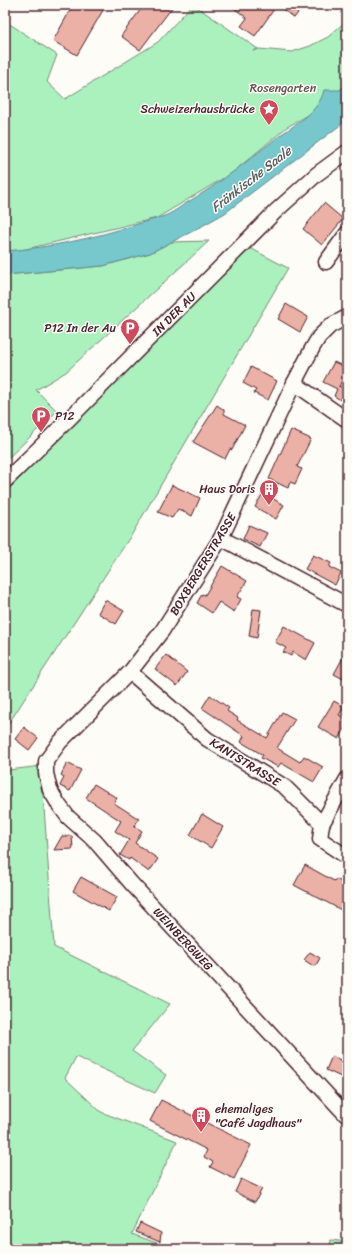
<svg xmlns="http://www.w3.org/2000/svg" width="352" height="1254" viewBox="0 0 352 1254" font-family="Sriracha,sans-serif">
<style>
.green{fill:#aaf1be;stroke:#7a8874}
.water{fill:#76c8cc;stroke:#64848c}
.building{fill:#ebb1a6;stroke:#4a1f2b}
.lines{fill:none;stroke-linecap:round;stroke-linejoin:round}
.minor-casing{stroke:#4a1f2b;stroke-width:17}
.minor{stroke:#fdfcf7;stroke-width:14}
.labels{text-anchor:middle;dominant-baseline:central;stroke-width:3;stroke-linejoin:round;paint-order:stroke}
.park-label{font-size:12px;fill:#625450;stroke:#fdfcf7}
.poi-label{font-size:12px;fill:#4a1f2b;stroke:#fdfcf7;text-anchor:end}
.street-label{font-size:12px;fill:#4a1f2b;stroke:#fdfcf7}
.water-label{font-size:13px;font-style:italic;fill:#595a63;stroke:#fdfcf7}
</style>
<rect width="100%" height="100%" fill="#fdfcf7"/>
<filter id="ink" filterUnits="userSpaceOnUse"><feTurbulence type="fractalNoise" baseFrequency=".025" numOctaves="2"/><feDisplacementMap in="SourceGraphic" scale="8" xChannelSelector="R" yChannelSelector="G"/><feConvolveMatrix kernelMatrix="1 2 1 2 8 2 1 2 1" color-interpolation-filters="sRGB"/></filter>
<g filter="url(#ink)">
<g class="green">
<path d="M 192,5 L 194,5 L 258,49 L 253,51 L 259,49 L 292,52 L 310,46 L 328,37 L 347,20 L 347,83 L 340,90 L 322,98 L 318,105 L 310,114 L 287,127 L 232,173 L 157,218 L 22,250 L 5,251 L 5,21 L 57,55 L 47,82 L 65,99 L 158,42 Z"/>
<path d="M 209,241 L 66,372 L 36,390 L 57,411 L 5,461 L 5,275 L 103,266 L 150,253 L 171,242 Z"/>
<path d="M 250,248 L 288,268 L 132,534 L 5,729 L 5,493 Z"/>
<path d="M 5,766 L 9,770 L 41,766 L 54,947 L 170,1004 L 132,1051 L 166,1075 L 155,1093 L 76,1057 L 65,1078 L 101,1112 L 177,1141 L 132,1234 L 173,1249 L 5,1249 Z"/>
<path d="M 331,1240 L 347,1242 L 347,1249 L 329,1249 Z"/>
</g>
<path class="water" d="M 347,83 L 347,120 L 225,213 L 195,230 L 150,253 L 103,266 L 5,275 L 5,251 C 49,248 93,238 135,225 C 146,221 157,219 167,215 C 174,212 181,206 188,202 C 219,184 246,162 274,140 C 292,125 318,115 324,90 L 340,90 Z"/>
<g class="building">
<path d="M 73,5 L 106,5 L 77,55 L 53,41 Z"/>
<path d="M 144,5 L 174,5 L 140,50 L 121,36 Z"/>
<path d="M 230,5 L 304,5 L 294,18 L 277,5 L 255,36 L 241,26 L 247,18 Z"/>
<path d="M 324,203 L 343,219 L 322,245 L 303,229 Z"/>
<path d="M 286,304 L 308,317 L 300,332 L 278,319 Z"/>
<path d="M 334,362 L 347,368 L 339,387 L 339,386 L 347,391 L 347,404 L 334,396 L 337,389 L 323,382 Z"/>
<path d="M 251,367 L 277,381 L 268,400 L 254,393 L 256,390 L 243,383 Z"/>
<path d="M 217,405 L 224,410 L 224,414 L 245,425 L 232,450 L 230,449 L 225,459 L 193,442 Z"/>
<path d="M 291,430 L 311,439 L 297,467 L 302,469 L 295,484 L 290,482 L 288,488 L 269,479 Z"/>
<path d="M 172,485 L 200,498 L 192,516 L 178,509 L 172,518 L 158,512 Z"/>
<path d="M 263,493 L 284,505 L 276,519 L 255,507 Z"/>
<path d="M 249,525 L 267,533 L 260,547 L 243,539 Z"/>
<path d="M 313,555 L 331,563 L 329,567 L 341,573 L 335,585 L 305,569 Z"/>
<path d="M 222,566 L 247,581 L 237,597 L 241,599 L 234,612 L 219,602 L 212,613 L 197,603 L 202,594 L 205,595 Z"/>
<path d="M 105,600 L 124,611 L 116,624 L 98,613 Z"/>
<path d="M 253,609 L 261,610 L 257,638 L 249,636 Z"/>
<path d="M 284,626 L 315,643 L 306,660 L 293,652 L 291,656 L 283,652 L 286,648 L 275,642 Z"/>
<path d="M 347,650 L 347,681 L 334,674 Z"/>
<path d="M 166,655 L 187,672 L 177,686 L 155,669 Z"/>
<path d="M 210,695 L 229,708 L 227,711 L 238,718 L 237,720 L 267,738 L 282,712 L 295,719 L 277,748 L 300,762 L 304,756 L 323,767 L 314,782 L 281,763 L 278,767 L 261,758 L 263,755 L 241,742 L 244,736 L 202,708 Z"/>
<path d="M 334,701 L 344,707 L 339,715 L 347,719 L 347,725 L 339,739 L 318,727 Z"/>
<path d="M 24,727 L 38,738 L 29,750 L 15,739 Z"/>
<path d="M 67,763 L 81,770 L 70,791 L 60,786 L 64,777 L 61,775 Z"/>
<path d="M 94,784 L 117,798 L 114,803 L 139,819 L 134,826 L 142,831 L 135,843 L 158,859 L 149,872 L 130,858 L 129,860 L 120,855 L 129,840 L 115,831 L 121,821 L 86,798 Z"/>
<path d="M 202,814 L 223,827 L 211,848 L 190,835 Z"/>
<path d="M 62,836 L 72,836 L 73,849 L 54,850 Z"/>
<path d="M 305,865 L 334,881 L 336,879 L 347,885 L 347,913 L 294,885 Z"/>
<path d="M 81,877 L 117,897 L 109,911 L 73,891 Z"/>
<path d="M 310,952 L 320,958 L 315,967 L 304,960 Z"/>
<path d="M 332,1056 L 347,1063 L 347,1070 L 343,1078 L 326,1070 Z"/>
<path d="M 161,1100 L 251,1145 L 234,1179 L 210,1167 L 213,1162 L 204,1157 L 207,1150 L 150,1121 Z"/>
<path d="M 241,1179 L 262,1189 L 255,1202 L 235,1192 Z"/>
<path d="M 140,1223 L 161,1233 L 160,1242 L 136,1232 Z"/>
</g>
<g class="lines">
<defs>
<g id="minor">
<path d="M 326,262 L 347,233"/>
<path d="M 347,317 L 330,326 L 319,337 L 313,347 L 294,383 L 221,538 L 162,631 L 130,672 L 60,742 L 46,761 L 46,773 L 50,790 L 59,805 L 68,817 L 95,841 L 131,883 L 347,1116"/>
<path d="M 294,383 L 347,420"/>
<path d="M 5,481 L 70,418 L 277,210 L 317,174 L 347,152"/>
<path d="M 221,538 L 347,605"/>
<path d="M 130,672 L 207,739 L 285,787 L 322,824 L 320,839 L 347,857"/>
<path d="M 322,824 L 347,779"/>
</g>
</defs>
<use href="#minor" class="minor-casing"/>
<use href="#minor" class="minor"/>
</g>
</g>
<defs>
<symbol id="sight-pin" viewBox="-11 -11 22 30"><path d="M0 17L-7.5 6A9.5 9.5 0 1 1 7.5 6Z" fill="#d1495b" stroke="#fdfcf7"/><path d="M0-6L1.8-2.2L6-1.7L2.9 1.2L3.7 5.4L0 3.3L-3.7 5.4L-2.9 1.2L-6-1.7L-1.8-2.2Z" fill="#fff"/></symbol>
<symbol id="parking-pin" viewBox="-11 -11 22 30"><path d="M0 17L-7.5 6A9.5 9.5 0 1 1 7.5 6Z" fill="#d1495b" stroke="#fdfcf7"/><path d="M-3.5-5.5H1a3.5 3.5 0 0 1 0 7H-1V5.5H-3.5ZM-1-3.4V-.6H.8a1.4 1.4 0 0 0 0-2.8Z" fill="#fff"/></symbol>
<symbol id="building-pin" viewBox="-11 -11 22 30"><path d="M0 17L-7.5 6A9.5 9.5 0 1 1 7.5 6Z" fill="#d1495b" stroke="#fdfcf7"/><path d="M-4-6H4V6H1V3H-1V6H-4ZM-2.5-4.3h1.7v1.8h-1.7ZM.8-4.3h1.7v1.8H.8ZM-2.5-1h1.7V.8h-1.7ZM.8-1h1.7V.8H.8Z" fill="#fff"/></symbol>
</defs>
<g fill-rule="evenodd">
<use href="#sight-pin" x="258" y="98" width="22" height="30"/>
<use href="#parking-pin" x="119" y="317" width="22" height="30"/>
<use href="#parking-pin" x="30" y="405" width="22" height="30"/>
<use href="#building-pin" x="258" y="478" width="22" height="30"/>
<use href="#building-pin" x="190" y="1105" width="22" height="30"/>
</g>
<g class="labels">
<g class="park-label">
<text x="283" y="88">Rosengarten</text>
</g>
<g class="poi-label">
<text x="255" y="109">Schweizerhausbrücke</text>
<text x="116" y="328">P12 In der Au</text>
<text x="55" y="416" text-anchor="start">P12</text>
<text x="255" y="489">Haus Doris</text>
<text x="215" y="1109" text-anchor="start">ehemaliges<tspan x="215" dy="14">"Café Jagdhaus"</tspan></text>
</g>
<g class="street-label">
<text transform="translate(174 314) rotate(-45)">IN DER AU</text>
<text transform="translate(203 564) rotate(-59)">BOXBERGERSTRASSE</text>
<text transform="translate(245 762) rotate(32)">KANTSTRASSE</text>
<text transform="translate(183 939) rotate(47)">WEINBERGWEG</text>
</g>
<g class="water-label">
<text transform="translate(251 179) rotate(-38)">Fränkische Saale</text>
</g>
</g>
<rect width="352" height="1254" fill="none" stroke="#fdfcf7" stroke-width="20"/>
<rect x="10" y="10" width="332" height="1234" fill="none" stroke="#4a1f2b" stroke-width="1.5" filter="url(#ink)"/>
</svg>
